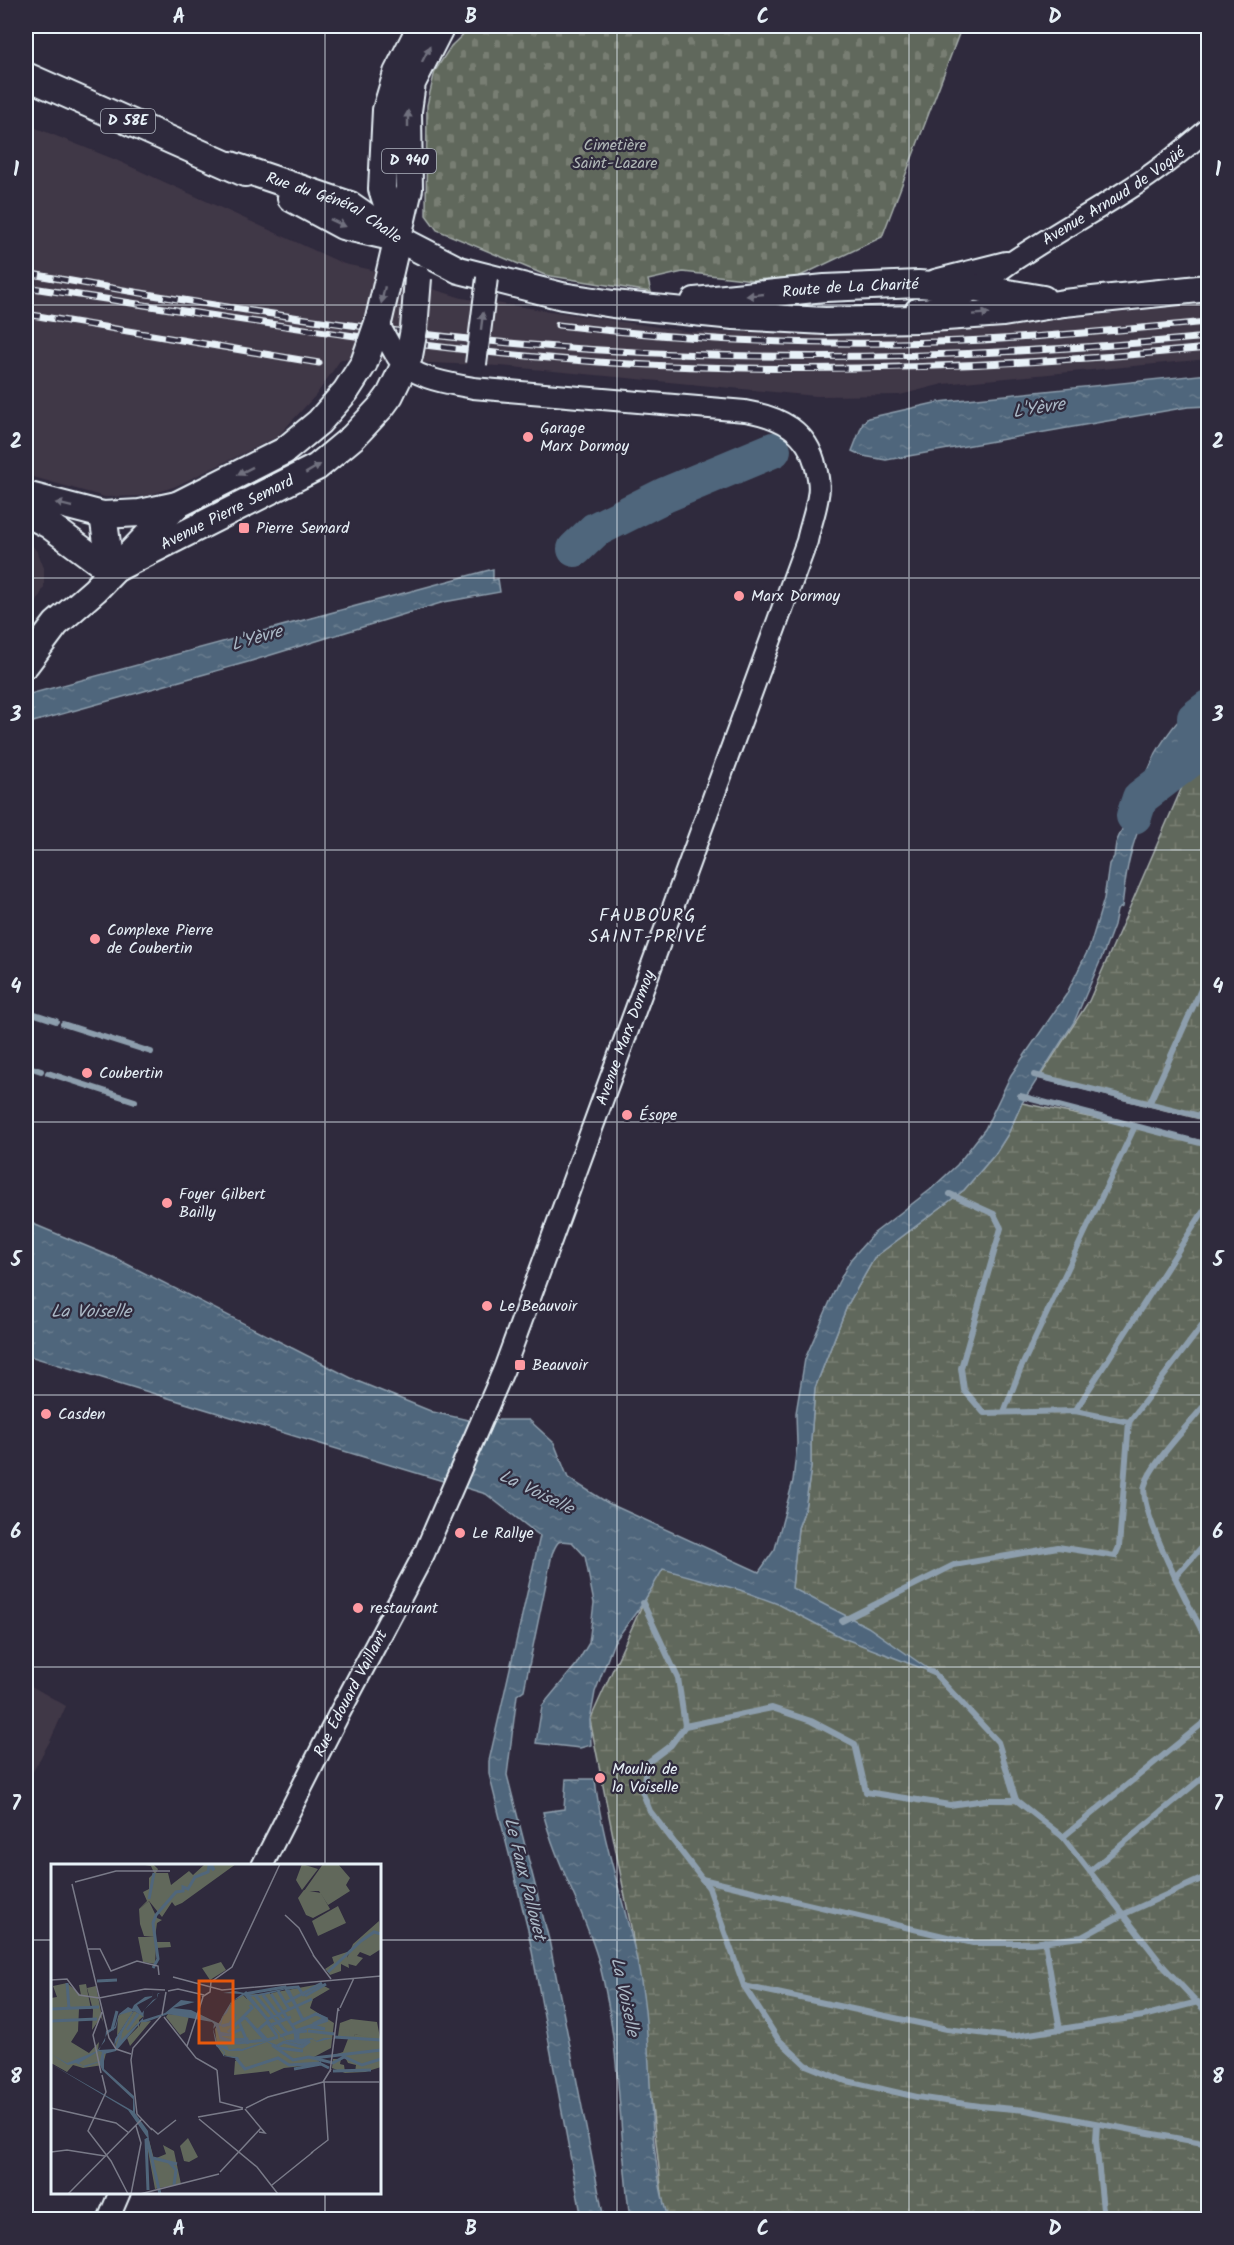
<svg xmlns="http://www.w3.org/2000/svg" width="1234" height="2245" viewBox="0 0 1234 2245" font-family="Kalam,sans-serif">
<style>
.built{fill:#413747}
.wetland{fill:url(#wetland-marsh);stroke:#a4acaa;stroke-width:1.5}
.cemetery{fill:url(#cemetery-stones);stroke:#a4acaa;stroke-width:1.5}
.water{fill:url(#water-ripples);stroke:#8d9ead;stroke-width:1.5}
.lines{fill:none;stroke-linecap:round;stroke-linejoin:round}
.stream{stroke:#8d9ead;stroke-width:6}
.river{stroke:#50667b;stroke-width:36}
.minor-casing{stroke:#e8f1f8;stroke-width:24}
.major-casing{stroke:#e8f1f8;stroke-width:30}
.minor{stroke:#2f2a3d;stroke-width:20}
.major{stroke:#2f2a3d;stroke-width:26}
.rail-casing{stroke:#e8f1f8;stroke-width:7}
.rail{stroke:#2f2a3d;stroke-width:4.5;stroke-dasharray:14;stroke-linecap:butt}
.minor-bridge-casing{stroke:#e8f1f8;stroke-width:24;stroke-linecap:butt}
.major-bridge-casing{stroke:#e8f1f8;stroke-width:30;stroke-linecap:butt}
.minor-bridge{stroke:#2f2a3d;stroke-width:20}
.major-bridge{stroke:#2f2a3d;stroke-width:26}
.oneway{fill:#70707e}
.grid{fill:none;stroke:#e8f1f8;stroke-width:1.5;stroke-opacity:0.55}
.poi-dot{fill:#ff9aa2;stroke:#2f2a3d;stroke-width:2}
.labels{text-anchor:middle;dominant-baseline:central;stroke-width:4.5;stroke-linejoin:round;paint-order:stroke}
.shield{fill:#2f2a3d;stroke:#b0b5c0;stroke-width:1.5}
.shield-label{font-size:15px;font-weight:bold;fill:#e8f1f8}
.park-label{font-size:16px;fill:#b2bab9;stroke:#2f2a3d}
.street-label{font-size:16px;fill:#e8f1f8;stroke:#2f2a3d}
.poi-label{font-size:16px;fill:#e8f1f8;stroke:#2f2a3d;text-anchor:start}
.water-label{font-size:18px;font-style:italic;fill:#abb9c6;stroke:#2f2a3d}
.neighbourhood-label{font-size:18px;letter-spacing:1.5px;fill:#e8f1f8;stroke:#2f2a3d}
.inset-river{fill:none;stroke:#50667b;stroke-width:3}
.inset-road{fill:none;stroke:#797a88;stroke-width:1.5}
.view{fill:#e8590c;fill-opacity:0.15;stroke:#e8590c;stroke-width:3}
.inset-edge{fill:none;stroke:#e8f1f8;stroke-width:3}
.neatline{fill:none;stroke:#e8f1f8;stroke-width:2}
.grid-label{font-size:20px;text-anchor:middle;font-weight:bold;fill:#e8f1f8}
</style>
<defs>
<pattern id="wetland-marsh" width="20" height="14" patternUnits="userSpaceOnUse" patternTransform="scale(1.5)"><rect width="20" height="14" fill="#61685b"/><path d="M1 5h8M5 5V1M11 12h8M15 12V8" fill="none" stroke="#787e73"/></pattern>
<pattern id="cemetery-stones" width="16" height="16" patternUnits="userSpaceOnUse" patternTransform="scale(1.5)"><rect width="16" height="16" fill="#61685b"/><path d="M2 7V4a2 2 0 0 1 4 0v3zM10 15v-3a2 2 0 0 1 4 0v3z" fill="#787e73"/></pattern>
<pattern id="water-ripples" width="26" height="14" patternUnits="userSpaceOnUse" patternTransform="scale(1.5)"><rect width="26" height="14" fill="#50667b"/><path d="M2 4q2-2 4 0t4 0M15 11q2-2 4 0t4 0" fill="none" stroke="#697c8e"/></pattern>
</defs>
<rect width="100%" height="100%" fill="#2f2a3d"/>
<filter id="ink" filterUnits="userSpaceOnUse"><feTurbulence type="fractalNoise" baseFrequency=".0167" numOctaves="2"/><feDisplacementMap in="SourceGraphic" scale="12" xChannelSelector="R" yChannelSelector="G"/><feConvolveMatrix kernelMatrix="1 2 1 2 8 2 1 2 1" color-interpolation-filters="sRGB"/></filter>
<g filter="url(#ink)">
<g class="built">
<path d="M 26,124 L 116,160 L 344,264 L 368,269 L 462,298 L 691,332 L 940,332 L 1208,303 L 1208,359 L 943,384 L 900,395 L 816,396 L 500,366 L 341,359 L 316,395 L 277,437 L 176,486 L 147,496 L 105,497 L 26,475 Z"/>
<path d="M 26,537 L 38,553 L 44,568 L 44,587 L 36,604 L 26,615 Z"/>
<path d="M 26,1683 L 66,1706 L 51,1739 L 26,1784 Z"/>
</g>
<g class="wetland">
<path d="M 1208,745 L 1208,1121 L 1039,1078 L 1089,1001 L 1196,755 Z"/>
<path d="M 1022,1103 L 1208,1142 L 1208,2219 L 668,2219 L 663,2203 L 632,1932 L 590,1720 L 643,1603 L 669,1553 L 792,1588 L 798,1528 L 805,1509 L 811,1467 L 811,1439 L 815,1388 L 847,1306 L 875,1257 L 964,1190 L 996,1153 L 1008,1134 Z"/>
</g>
<path class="cemetery" d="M 472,26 L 962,26 L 882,237 L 798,277 L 753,280 L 683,272 L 648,280 L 651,292 L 545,275 L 437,230 L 426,215 L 427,105 L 435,71 L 451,46 Z"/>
<g class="water">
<path d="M 1208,374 L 1208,406 L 1188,407 L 1090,424 L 886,460 L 863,456 L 852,451 L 863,423 L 868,418 L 939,402 Z"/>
<path d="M 493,569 L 493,580 L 498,579 L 500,592 L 444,602 L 248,662 L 26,724 L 26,695 Z"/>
<path d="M 1208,693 L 1208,718 C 1177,743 1141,814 1131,853 C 1126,870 1124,889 1122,907 L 1117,910 L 1114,925 L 1104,952 L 1074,1022 L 1022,1103 L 1008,1134 L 996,1153 L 964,1190 L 875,1257 L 847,1306 L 815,1388 L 811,1439 L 811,1467 L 805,1509 L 798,1528 L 792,1588 L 868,1627 L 934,1673 L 843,1638 L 778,1604 L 740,1590 L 663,1569 L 643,1603 L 614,1642 L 595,1692 L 590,1720 L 591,1745 L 580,1748 L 536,1743 L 542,1706 L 576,1665 L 589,1643 L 594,1603 L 585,1556 L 572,1542 C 557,1540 558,1540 552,1554 L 524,1690 L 517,1695 L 507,1775 L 549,1940 L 604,2219 L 582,2219 L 528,1930 L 489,1774 L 489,1761 L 540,1536 L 486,1494 L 26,1355 L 26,1221 L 117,1259 L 357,1381 L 433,1412 L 468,1420 L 529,1420 L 554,1443 L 568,1478 L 608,1503 L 759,1572 L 775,1549 L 793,1481 L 797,1444 L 796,1413 L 805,1359 L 838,1283 L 851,1259 L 873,1234 L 930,1190 L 957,1165 L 985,1129 L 1011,1075 L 1066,995 L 1090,946 L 1104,899 L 1109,864 L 1114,857 L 1116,843 L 1156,753 C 1169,730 1186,709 1208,693 Z"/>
<path d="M 566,1779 L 595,1779 C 603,1855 635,1926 644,2002 C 653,2074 647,2149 668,2219 L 630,2219 C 619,2135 621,2049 600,1966 C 586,1913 556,1865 543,1812 L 564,1809 Z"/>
</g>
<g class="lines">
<g class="stream">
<path d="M 26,1011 L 56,1021"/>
<path d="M 63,1024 L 151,1052"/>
<path d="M 26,1066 L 41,1071"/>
<path d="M 48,1073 L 135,1101"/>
<path d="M 1034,1075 L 1208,1118"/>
<path d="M 1020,1096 L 1208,1145"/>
<path d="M 1150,1102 L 1208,974"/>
<path d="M 950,1194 L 994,1214 L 1001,1228 L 961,1368 L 964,1390 L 984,1413 L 1075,1411 L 1129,1422"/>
<path d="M 1208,1401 C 1192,1421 1152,1462 1145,1485 C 1137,1509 1194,1616 1208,1642"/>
<path d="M 1075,1411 L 1208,1204"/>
<path d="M 1004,1412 L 1020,1370 L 1135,1126"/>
<path d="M 1175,1577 L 1208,1540"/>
<path d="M 643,1603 L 678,1678 L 685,1726"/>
<path d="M 842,1621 L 954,1565 L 1058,1547 L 1115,1556 L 1119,1547 L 1129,1422 L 1208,1318"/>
<path d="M 1201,1629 L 1208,1620"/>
<path d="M 929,1671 L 934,1673 L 998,1742 L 1016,1800 L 1063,1837 L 1164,1967 L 1208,2014"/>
<path d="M 1016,1800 L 985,1800 L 950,1805 L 866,1792 L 855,1744 L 811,1721 L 772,1708 L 685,1726 L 671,1745 L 647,1763 L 642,1791 L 650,1811 L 709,1888 L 744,1986 L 778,2039 L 806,2065 L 843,2080 L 917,2097 L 980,2106 L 1025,2110 L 1208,2144"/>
<path d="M 1063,1837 L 1208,1719"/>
<path d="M 1090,1871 L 1208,1773"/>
<path d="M 702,1879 L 973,1943 L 1032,1943 L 1082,1937 L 1124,1914 L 1208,1876"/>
<path d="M 1045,1941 L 1060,2030"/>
<path d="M 744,1986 L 947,2029 L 1010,2037 L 1143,2016 L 1198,2002"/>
<path d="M 1097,2124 L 1096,2140 L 1104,2220"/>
</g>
<g class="river">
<path d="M 575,549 L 595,530 L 665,495 L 773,450"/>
<path d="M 1134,816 L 1140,798 L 1196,755 L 1195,718 L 1208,708"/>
</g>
<defs>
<g id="minor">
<path d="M 935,280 L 1006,262"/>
<path id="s1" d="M 916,309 C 959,309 984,280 1016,259 C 1057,232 1099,209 1140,182 C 1164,166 1187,147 1208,129"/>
<path id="s2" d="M 262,1866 L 339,1714 L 424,1554 L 504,1369 L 807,541 C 810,526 816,511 818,496 C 820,487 818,476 816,468 C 808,430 780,417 745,411 L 473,388 C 447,383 414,379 397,357"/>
<path d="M 108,2220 L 120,2192"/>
</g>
<g id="major">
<path d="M 26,76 L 245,173"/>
<path id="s3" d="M 231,165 L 350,205 L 399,239 L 459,270 L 562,296 L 613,304 L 734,316 L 825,321 L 917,319 L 1003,313 L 1064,303 L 1208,288"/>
<path d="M 291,198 L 343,226 L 387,236"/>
<path d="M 398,237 L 382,189 L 386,110 L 397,73 L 421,26"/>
<path id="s4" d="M 695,301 L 825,288 L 918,284 L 978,288 L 1043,299"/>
<path d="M 378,323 L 409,189 L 408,111 L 412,83 L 441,26"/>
<path d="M 26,495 L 103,515 L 140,513 L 177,505 L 284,451 L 319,422 L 346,391 L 364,363"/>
<path d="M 26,513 L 49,525 L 111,571"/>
<path d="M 103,515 L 111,571"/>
<path id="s5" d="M 111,571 L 317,467 L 353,437 L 382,406 L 390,395 L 409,356"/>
<path d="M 26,664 L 56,624 L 95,590 L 177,505"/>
</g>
</defs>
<use href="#minor" class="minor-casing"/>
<use href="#major" class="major-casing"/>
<use href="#minor" class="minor"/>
<use href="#major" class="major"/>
<defs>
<g id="rail">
<path d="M 26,273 C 216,307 407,338 600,350 C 803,363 1006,356 1208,337"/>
<path d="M 26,287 C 221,316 415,350 612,363 C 811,375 1010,367 1208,348"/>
<path d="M 26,314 L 319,363"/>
<path d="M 558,325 C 684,340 810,346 936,342 C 1027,339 1118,330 1208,322"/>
</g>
</defs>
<use href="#rail" class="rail-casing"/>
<use href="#rail" class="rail"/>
<defs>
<g id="minor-bridge">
<path d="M 378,323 L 395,354"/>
<path d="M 476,364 L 487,278"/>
</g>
<g id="major-bridge">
<path d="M 409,356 L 414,329 L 418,278"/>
<path d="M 364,363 L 378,323"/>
</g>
</defs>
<use href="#minor-bridge" class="minor-bridge-casing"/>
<use href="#major-bridge" class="major-bridge-casing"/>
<use href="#minor-bridge" class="minor-bridge"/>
<use href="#major-bridge" class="major-bridge"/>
</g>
<defs><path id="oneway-solid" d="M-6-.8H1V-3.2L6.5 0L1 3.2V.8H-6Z" transform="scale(1.5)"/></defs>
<g class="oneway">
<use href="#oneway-solid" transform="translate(426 54) rotate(-63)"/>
<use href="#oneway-solid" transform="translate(408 119) rotate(-90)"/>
<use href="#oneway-solid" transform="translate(338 223) rotate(25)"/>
<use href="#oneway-solid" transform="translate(383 295) rotate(102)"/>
<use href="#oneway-solid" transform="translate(755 295) rotate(174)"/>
<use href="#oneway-solid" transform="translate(981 314) rotate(-4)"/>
<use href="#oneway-solid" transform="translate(482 321) rotate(-83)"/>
<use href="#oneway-solid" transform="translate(313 469) rotate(-31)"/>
<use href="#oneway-solid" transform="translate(245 471) rotate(153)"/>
<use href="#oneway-solid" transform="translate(64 505) rotate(-166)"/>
</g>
</g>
<path class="grid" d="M 325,26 L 325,1866M 617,26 L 617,2220M 909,26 L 909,2220M 26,305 L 1208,305M 26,578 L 1208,578M 26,850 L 1208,850M 26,1122 L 1208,1122M 26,1395 L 1208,1395M 26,1667 L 1208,1667M 26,1940 L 52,1940M 380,1940 L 1208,1940M 325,2192 L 325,2220"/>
<g class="poi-dot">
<circle cx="528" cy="437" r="6"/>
<rect x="238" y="522" width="12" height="12" rx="3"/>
<circle cx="739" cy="596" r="6"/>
<circle cx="95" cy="939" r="6"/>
<circle cx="87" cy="1073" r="6"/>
<circle cx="627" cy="1115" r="6"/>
<circle cx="167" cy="1203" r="6"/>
<circle cx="487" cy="1306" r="6"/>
<rect x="514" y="1359" width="12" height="12" rx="3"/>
<circle cx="46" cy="1414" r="6"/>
<circle cx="460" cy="1533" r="6"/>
<circle cx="358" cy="1608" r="6"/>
<circle cx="600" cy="1778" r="6"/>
</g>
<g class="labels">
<g class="shield">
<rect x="101" y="109" width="54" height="24" rx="4.5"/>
<rect x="382" y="149" width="54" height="24" rx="4.5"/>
</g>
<g class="shield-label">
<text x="128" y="121">D 58E</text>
<text x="409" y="161">D 940</text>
</g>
<g class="park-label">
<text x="615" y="145">Cimetière<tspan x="615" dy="18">Saint-Lazare</tspan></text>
</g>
<g class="street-label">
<text stroke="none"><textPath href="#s1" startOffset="230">Avenue Arnaud de Vogüé</textPath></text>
<text stroke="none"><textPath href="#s3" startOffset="112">Rue du Général Challe</textPath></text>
<text stroke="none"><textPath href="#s4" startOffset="156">Route de La Charité</textPath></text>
<text stroke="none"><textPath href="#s5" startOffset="130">Avenue Pierre Semard</textPath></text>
<text stroke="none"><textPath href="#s2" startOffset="906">Avenue Marx Dormoy</textPath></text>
<text stroke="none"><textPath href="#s2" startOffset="194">Rue Édouard Vaillant</textPath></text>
</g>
<g class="poi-label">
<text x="540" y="428">Garage<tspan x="540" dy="18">Marx Dormoy</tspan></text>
<text x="256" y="528">Pierre Semard</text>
<text x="751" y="596">Marx Dormoy</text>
<text x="107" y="930">Complexe Pierre<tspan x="107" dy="18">de Coubertin</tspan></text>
<text x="99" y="1073">Coubertin</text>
<text x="639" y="1115">Ésope</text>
<text x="179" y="1194">Foyer Gilbert<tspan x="179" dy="18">Bailly</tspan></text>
<text x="499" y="1306">Le Beauvoir</text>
<text x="532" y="1365">Beauvoir</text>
<text x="58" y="1414">Casden</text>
<text x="472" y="1533">Le Rallye</text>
<text x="370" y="1608">restaurant</text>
<text x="612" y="1769">Moulin de<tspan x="612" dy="18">la Voiselle</tspan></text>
</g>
<g class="water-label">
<text transform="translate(1039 409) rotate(-9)">L'Yèvre</text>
<text transform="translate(257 639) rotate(-16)">L'Yèvre</text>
<text x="91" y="1312">La Voiselle</text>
<text transform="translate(536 1493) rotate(26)">La Voiselle</text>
<text transform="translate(524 1879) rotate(76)">Le Faux Pallouet</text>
<text transform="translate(624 1997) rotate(78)">La Voiselle</text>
</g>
<g class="neighbourhood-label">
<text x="648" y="916">FAUBOURG<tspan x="648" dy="21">SAINT-PRIVÉ</tspan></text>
</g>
</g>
<g transform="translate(51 1864)">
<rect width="330" height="330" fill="#2f2a3d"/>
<path d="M 88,0 L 102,0 L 107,5 L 105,9 L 117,9 L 120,21 L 138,7 L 142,11 L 154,0 L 185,0 L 131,39 L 124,42 L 121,38 L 111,53 L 98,37 L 88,45 L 96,37 L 92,28 L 98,25 L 98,14 L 103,9 L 100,2 ZM 251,0 L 267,5 L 251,26 L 245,16 ZM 328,57 L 330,85 L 319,92 L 309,88 L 306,92 L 312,94 L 305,102 L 294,99 L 302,80 ZM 87,73 L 104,73 L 104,78 L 119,78 L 120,83 L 105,84 L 104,100 L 92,98 ZM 16,119 L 30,131 L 28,121 L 35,120 L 40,145 L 28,145 L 27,167 L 20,178 L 38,189 L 48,178 L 47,186 L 55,189 L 52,201 L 32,204 L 22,201 L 16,208 L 0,199 L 0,134 L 6,133 L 2,122 ZM 300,155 L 326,158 L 330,179 L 304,170 L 303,175 L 298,173 L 288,165 L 289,159 Z" fill="#61685b"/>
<path d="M 253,26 L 270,29 L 279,45 L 262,54 L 255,51 L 247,34 ZM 98,37 L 106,54 L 111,56 L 106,59 L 104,73 L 93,72 L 89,60 L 88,45 ZM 296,88 L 298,104 L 290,100 L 290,107 L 279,111 L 274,105 L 283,99 L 281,93 ZM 45,122 L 52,158 L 50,153 L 41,166 L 42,146 L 36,124 ZM 78,144 L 82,148 L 66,172 L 67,152 ZM 117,150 L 138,152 L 134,168 L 129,171 L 115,153 ZM 288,165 L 299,166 L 298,173 L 302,175 L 304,170 L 329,176 L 330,203 L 314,208 L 294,209 L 281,204 L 282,195 L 290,195 L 289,200 L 293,201 L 294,208 L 304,208 L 305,201 L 297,199 L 294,193 L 283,191 L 292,188 L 297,175 L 287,172 ZM 95,276 L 98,276 L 103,295 L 115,290 L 112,281 L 123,287 L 130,320 L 104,325 Z" fill="#61685b"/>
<path d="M 269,120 L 279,125 L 262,135 L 259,144 L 283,159 L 280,184 L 263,193 L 271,200 L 233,204 L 219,210 L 218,207 L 183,211 L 184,197 L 188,195 L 172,191 L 166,182 L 164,165 L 181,138 L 192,131 L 196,135 L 194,131 L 219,129 L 225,138 L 220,129 ZM 83,147 L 93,152 L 88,156 L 88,163 L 90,158 L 100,157 L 79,182 L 76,174 L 87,163 L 86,160 L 64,184 L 65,175 Z" fill="#61685b"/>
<path d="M 170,98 L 175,106 L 159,116 L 151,104 Z" fill="#61685b"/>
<path d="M 272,0 L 287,0 L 299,14 L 295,21 L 299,27 L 277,41 L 268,27 L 253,27 ZM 287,42 L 295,59 L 267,72 L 261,57 ZM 137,274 L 147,293 L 138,298 L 133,297 L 129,282 Z" fill="#61685b"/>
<path d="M 240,123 L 232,126 L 213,131 L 197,133 L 235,176 L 261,174 L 265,177 L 273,174 L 282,174 L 266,178 L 261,175 L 251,181 L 235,177 L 193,131 L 190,133 L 181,137 L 176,149 L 172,152 L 170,161 L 174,163 L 166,161 L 162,165 L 167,181 L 176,182 L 178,186 L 187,184 L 191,185 L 216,177 L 226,181 L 225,183 L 216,178 L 191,187 L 178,187 L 169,183 L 174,188 L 173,192 L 187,193 L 188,195 L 172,192 L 173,188 L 165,182 L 162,166 L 163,160 L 161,158 L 117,150 L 95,158 L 90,158 L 65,187 L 53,190 L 53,205 L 83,232 L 84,245 L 84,249 L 97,267 L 98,276 L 77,246 L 0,200 L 82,247 L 82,235 L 51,206 L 48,198 L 34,203 L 25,199 L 17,201 L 0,190 L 16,199 L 46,187 L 54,177 L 55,167 L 64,163 L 68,150 L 77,143 L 81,145 L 83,141 L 94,133 L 101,132 L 102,126 L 101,133 L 86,141 L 91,149 L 94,145 L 102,136 L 106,134 L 106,131 L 107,129 L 109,130 L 107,130 L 106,134 L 93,146 L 92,156 L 114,149 L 130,136 L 144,138 L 162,133 L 122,144 L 140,146 L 169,160 L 171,153 L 180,138 L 191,130 L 172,129 L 184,127 L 203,131 ZM 82,147 L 64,175 L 63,182 L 70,169 L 64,185 L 48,186 L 56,170 L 65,164 L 68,151 ZM 83,147 L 93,153 L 70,176 L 71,169 ZM 48,187 L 51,188 L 49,197 L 32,202 L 28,199 Z" fill="#50667b" fill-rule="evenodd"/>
<path class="inset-river" d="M 98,35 L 103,9M 102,104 L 107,95 L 102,59 L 105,51 L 125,28 L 132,27 L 132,23 L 137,25 L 144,13 L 157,8 L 158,2 L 163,6 L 160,0M 277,108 L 310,77 L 323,68 L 330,70M 46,117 L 66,116M 16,119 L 18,144M 235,124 L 247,123 L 253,132M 237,126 L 252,156M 227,127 L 238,145M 194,128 L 216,155M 193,130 L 234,123 L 245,142M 220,130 L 244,166 L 245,177M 204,131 L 236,169M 212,131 L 231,156M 254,132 L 275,120M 234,139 L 271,119M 0,145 L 48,143M 215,156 L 261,135M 0,157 L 46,155M 188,158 L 195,175M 166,161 L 170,174 L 187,179 L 214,176 L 194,153 L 188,158M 220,161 L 240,153M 171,162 L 179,160 L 184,150M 259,163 L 274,165 L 261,162M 61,166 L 66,147M 76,166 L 87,150M 257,167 L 284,170M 177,168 L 201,144 L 199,141M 168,169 L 178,171 L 192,164M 226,172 L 216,158 L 207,166 L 216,176 L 227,173M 229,172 L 277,156 L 262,160 L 274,154 L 265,150 L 241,161M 283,173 L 330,176M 183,176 L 196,175 L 197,180M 247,177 L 247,168 L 256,167M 221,181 L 242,196 L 258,193 L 282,199 L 293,193 L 311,201 L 330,195M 226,182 L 233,178 L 251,183 L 259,177M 227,184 L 252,187M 185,194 L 194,205 L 227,194 L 238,201 L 270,199M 263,194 L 330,186M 243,205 L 270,200 L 278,204M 282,207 L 320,206M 96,274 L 109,330M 95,275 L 97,326M 102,294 L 126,300M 118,298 L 125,306 L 123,321"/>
<path class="inset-road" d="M 24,18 L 65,7 L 119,7M 21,20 L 58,174 L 65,185 L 80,190M 234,51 L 248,64 L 264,94M 37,85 L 49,85 L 60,107 L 86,97 L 107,102 L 108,111M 262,91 L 280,115M 122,113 L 171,126 L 330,112M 0,116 L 16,115 L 28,131 L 48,134M 117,127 L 127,125 L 153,131M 151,133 L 159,128 L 160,118 L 181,103 L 229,0M 48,134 L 94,125 L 114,126M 289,144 L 303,114M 111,151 L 115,128M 113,153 L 145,194 L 166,206M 136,182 L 152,133M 166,206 L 169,238 L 192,244M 279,208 L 287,144 L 288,147M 50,209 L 42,171 L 51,148M 51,211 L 55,228 L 37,267 L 60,297 L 77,330M 272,218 L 328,218M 0,244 L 65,259 L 78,269M 195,244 L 217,233 L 272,218 L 280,205M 194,245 L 214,269 L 208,268M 147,253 L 192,245M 148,255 L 206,303 L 227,330M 100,264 L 107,270 L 125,256M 101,266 L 86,250 L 80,196 L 82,184 L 110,152M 0,288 L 16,286 L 54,292M 260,289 L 277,276 L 273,217M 169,308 L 210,264M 221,321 L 262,288M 17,330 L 91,255M 80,330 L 90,279 L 85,262M 89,330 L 168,310"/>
<path class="view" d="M 148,117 L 182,117 L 182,179 L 148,179 Z"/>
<rect width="330" height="330" class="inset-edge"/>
</g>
<rect width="1234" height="2245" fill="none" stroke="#2f2a3d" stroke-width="66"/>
<rect x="33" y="33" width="1168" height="2179" class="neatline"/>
<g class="grid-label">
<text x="179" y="23">A</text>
<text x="471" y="23">B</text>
<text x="763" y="23">C</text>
<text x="1055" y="23">D</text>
<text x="16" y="176">1</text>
<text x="1218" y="176">1</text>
<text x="16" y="448">2</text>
<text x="1218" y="448">2</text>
<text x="16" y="721">3</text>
<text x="1218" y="721">3</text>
<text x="16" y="993">4</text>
<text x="1218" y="993">4</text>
<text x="16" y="1266">5</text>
<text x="1218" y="1266">5</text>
<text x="16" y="1538">6</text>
<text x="1218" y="1538">6</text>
<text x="16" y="1810">7</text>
<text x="1218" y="1810">7</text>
<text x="16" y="2083">8</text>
<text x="1218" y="2083">8</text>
<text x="179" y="2235">A</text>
<text x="471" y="2235">B</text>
<text x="763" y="2235">C</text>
<text x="1055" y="2235">D</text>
</g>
</svg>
